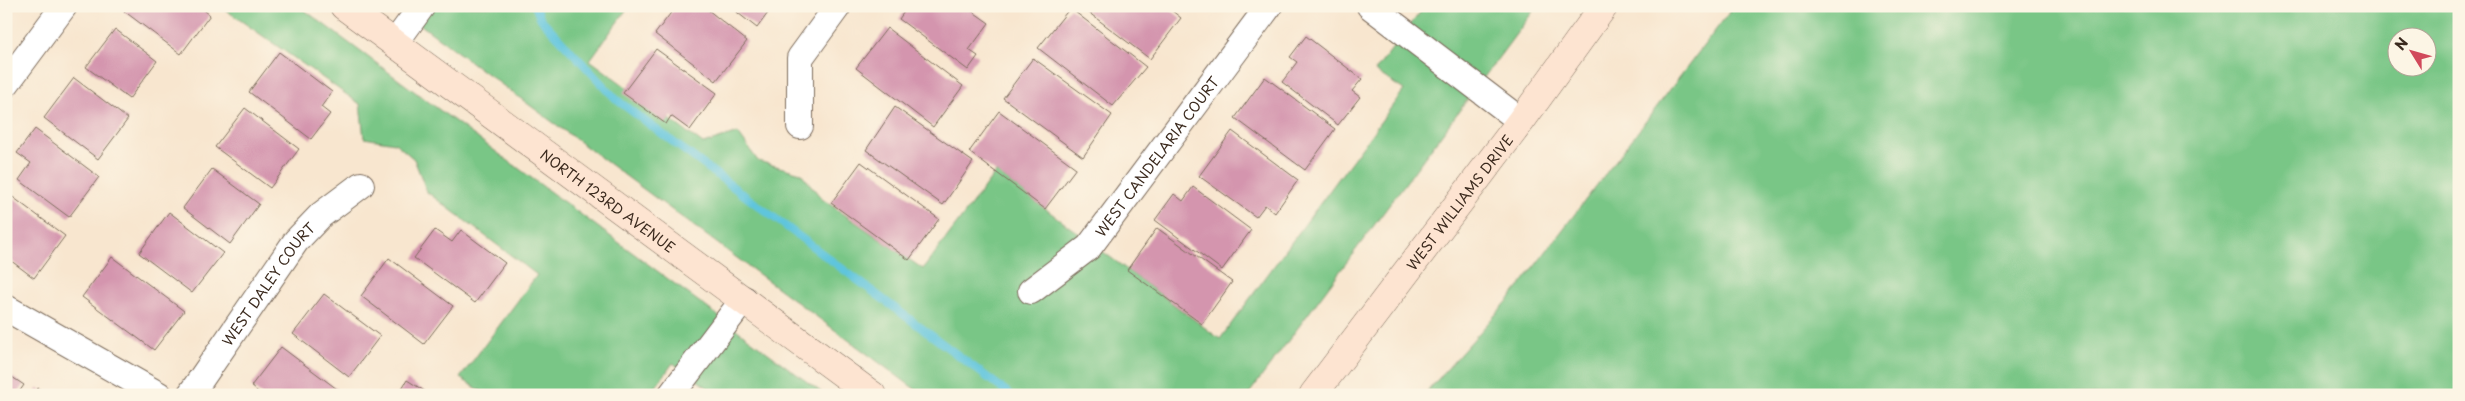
<svg xmlns="http://www.w3.org/2000/svg" width="2465" height="401" viewBox="0 0 2465 401" font-family="'Playpen Sans',sans-serif">
<style>
.green{fill:#79c686;stroke:#5a7852;fill-rule:evenodd}
.lines{fill:none;stroke-linecap:round;stroke-linejoin:round}
.stream{stroke:#5fc5dd;stroke-width:8}
.building{fill:#d495ae}
.street-casing{stroke:#7d6c5c;stroke-width:28}
.secondary-casing{stroke:#7d6c5c;stroke-width:29}
.street{stroke:#fff;stroke-width:26}
.secondary{stroke:#fde4d1;stroke-width:28}
.labels{text-anchor:middle;dominant-baseline:central;stroke-width:4;stroke-linejoin:round;paint-order:stroke}
.street-label{font-size:14px;fill:#3b2a1e;stroke:#fcf5e5}
</style>
<rect width="100%" height="100%" fill="#fcf5e5"/>
<filter id="ink" filterUnits="userSpaceOnUse"><feTurbulence type="fractalNoise" baseFrequency=".02" numOctaves="2"/><feDisplacementMap in="SourceGraphic" scale="10" xChannelSelector="R" yChannelSelector="G"/><feConvolveMatrix kernelMatrix="1 2 1 2 8 2 1 2 1" color-interpolation-filters="sRGB"/></filter>
<filter id="wash" filterUnits="userSpaceOnUse"><feTurbulence type="fractalNoise" baseFrequency=".0096" numOctaves="4" result="noise"/><feDisplacementMap in="SourceGraphic" scale="20" xChannelSelector="R" yChannelSelector="G"/><feGaussianBlur stdDeviation="1.12" result="paint"/><feColorMatrix in="noise" values="0 0 0 0 0 0 0 0 0 0 0 0 0 0 0 0 0 1.4 0 .05"/><feComposite in="paint" operator="in"/></filter>
<g filter="url(#wash)">
<rect width="100%" height="100%" fill="#f8e6cf"/>
<g class="green">
<path d="M 220,6 L 299,6 L 825,395 L 718,395 L 673,363 L 650,395 L 488,395 L 460,378 L 537,275 L 427,192 L 414,159 L 395,143 L 364,138 L 360,104 Z"/>
<path d="M 395,6 L 629,6 L 590,60 L 703,144 L 738,133 L 758,161 L 801,173 L 822,199 L 923,269 L 996,172 L 1220,339 L 1404,90 L 1375,71 L 1425,6 L 1537,6 L 1248,395 L 923,395 Z"/>
<path d="M 1734,6 L 2459,6 L 2459,395 L 1424,395 L 1512,296 ZM 2398,38 L 2428,38 L 2428,68 L 2398,68 Z"/>
</g>
<g class="lines">
<path class="stream" d="M 535,6 L 541,19 L 617,100 L 1011,395"/>
</g>
<g id="blocks">
<g class="building">
<path d="M 127,6 L 199,6 L 210,15 L 181,54 L 124,11 Z"/>
<path d="M 668,6 L 703,6 L 747,41 L 716,81 L 655,34 L 673,10 Z"/>
<path d="M 729,6 L 773,6 L 757,28 Z"/>
<path d="M 908,6 L 965,6 L 989,23 L 969,50 L 978,56 L 968,70 L 899,19 Z"/>
<path d="M 1080,6 L 1166,6 L 1181,18 L 1150,59 Z"/>
<path d="M 1070,8 L 1146,67 L 1113,106 L 1038,48 Z"/>
<path d="M 887,28 L 963,86 L 933,127 L 856,68 Z"/>
<path d="M 115,29 L 157,61 L 129,99 L 86,67 Z"/>
<path d="M 1306,36 L 1362,79 L 1352,91 L 1360,97 L 1338,125 L 1282,82 L 1297,62 L 1290,57 Z"/>
<path d="M 656,49 L 717,93 L 690,130 L 671,116 L 666,124 L 623,93 Z"/>
<path d="M 279,52 L 332,92 L 321,107 L 330,114 L 311,139 L 249,92 Z"/>
<path d="M 1033,58 L 1112,115 L 1083,157 L 1003,98 Z"/>
<path d="M 1265,77 L 1335,129 L 1305,170 L 1235,118 Z"/>
<path d="M 74,78 L 128,119 L 98,159 L 44,118 Z"/>
<path d="M 895,107 L 973,162 L 943,205 L 866,150 Z"/>
<path d="M 245,108 L 299,149 L 270,188 L 215,147 Z"/>
<path d="M 999,111 L 1076,168 L 1045,209 L 969,152 Z"/>
<path d="M 35,129 L 99,177 L 69,217 L 19,180 L 31,163 L 17,153 Z"/>
<path d="M 1232,131 L 1298,180 L 1275,213 L 1265,205 L 1256,217 L 1199,176 Z"/>
<path d="M 861,162 L 939,219 L 909,260 L 831,203 Z"/>
<path d="M 212,169 L 259,204 L 230,244 L 183,208 Z"/>
<path d="M 1193,187 L 1251,230 L 1222,270 L 1155,220 L 1174,194 L 1183,201 Z"/>
<path d="M 6,192 L 65,236 L 34,278 L 6,257 Z"/>
<path d="M 169,212 L 223,253 L 192,293 L 139,253 Z"/>
<path d="M 1157,228 L 1232,282 L 1202,324 L 1127,270 Z"/>
<path d="M 435,230 L 452,242 L 461,230 L 505,263 L 475,303 L 414,258 Z"/>
<path d="M 112,257 L 184,311 L 154,350 L 82,297 Z"/>
<path d="M 389,258 L 453,306 L 424,344 L 361,296 Z"/>
<path d="M 324,294 L 380,336 L 349,377 L 293,334 Z"/>
<path d="M 281,347 L 345,395 L 262,395 L 251,386 Z"/>
<path d="M 6,373 L 24,385 L 17,395 L 6,395 Z"/>
<path d="M 407,380 L 431,395 L 398,395 Z"/>
<path d="M 38,388 L 49,395 L 34,395 Z"/>
</g>
</g>
</g>
<g filter="url(#ink)">
<use href="#blocks" fill-opacity="0" stroke="#7d6c5c" stroke-width="1"/>
<g class="lines">
<defs>
<g id="street">
<path d="M 1370,6 L 1521,121"/>
<path d="M 395,43 L 422,6"/>
<path d="M 6,84 L 64,6"/>
<path d="M 800,126 L 800,58 L 838,6"/>
<path id="s1" d="M 1031,291 L 1089,247 L 1269,6"/>
<path d="M 6,308 L 159,395"/>
<path id="s2" d="M 190,395 L 296,241 L 321,215 L 361,185"/>
<path d="M 671,395 L 744,299"/>
</g>
<g id="secondary">
<path id="s3" d="M 344,6 L 872,395"/>
<path id="s4" d="M 1313,395 L 1521,121 L 1604,6"/>
</g>
</defs>
<use href="#street" class="street-casing"/>
<use href="#secondary" class="secondary-casing"/>
<use href="#street" class="street"/>
<use href="#secondary" class="secondary"/>
</g>
</g>
<g class="labels">
<g class="street-label">
<text stroke="none"><textPath href="#s1" startOffset="186">WEST CANDELARIA COURT</textPath></text>
<text stroke="none"><textPath href="#s3" startOffset="328">NORTH 123RD AVENUE</textPath></text>
<text stroke="none"><textPath href="#s4" startOffset="242">WEST WILLIAMS DRIVE</textPath></text>
<text stroke="none"><textPath href="#s2" startOffset="136">WEST DALEY COURT</textPath></text>
</g>
</g>
<rect width="2465" height="401" fill="none" stroke="#fcf5e5" stroke-width="25"/>
<g transform="translate(2412 52) rotate(307)"><circle r="24" fill="#fcf5e5" stroke="#afa495"/>
<path d="M0-4L9 19L0 12L-9 19Z" fill="#d1495b"/>
<text y="-8" font-size="14" font-weight="bold" text-anchor="middle" fill="#3b2a1e">N</text>
</g>
</svg>
